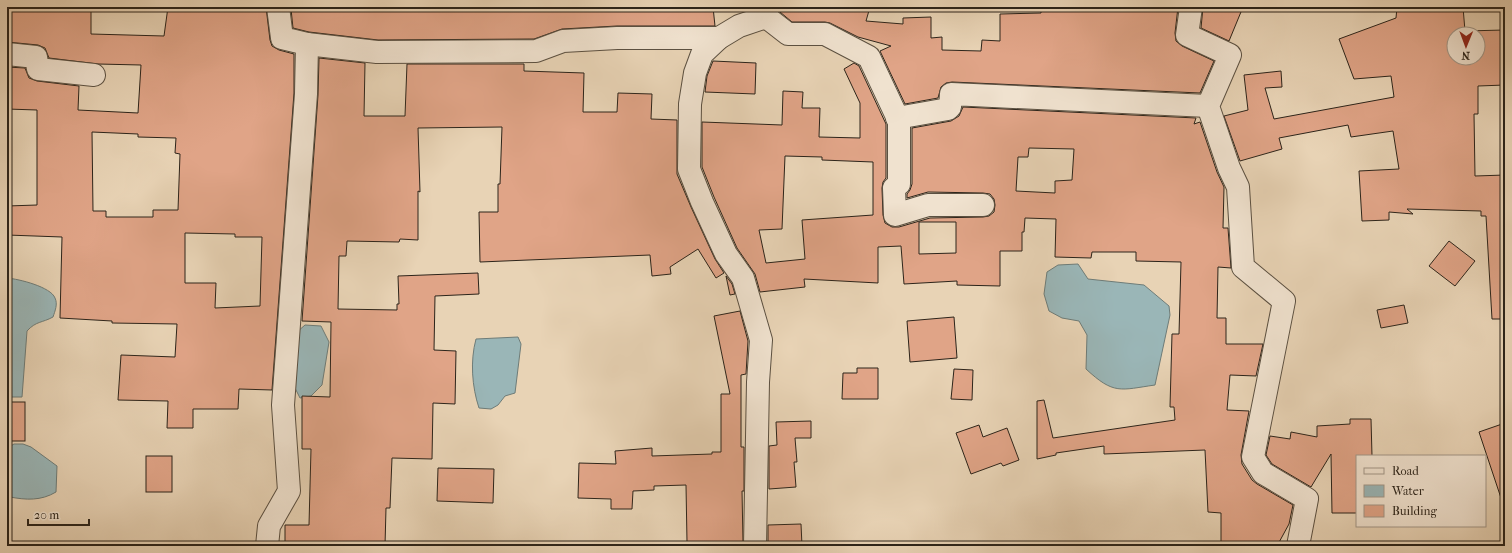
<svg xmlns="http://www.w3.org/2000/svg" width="1512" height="553" viewBox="0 0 1512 553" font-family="'IM FELL French Canon',serif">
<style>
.water{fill:#9ab6b7;stroke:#6e7c78}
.building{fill:#e0a487;stroke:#2c241a;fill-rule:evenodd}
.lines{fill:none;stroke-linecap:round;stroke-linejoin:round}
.street-casing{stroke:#5b5041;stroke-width:24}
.street{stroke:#f0e2cf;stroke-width:22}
</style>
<rect width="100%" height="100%" fill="#e8d3b5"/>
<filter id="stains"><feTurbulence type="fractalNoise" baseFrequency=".005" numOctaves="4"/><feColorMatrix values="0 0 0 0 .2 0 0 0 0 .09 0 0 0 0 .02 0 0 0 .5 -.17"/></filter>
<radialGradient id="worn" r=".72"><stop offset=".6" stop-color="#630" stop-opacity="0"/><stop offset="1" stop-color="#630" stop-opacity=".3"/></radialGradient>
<g class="water">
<path d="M 1078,264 L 1088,279 L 1144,285 L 1169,306 L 1170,315 L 1155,385 C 1120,390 1114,395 1086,369 L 1087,335 L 1079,321 L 1062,318 L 1049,311 L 1044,294 L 1047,272 L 1058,265 Z"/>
<path d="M 7,278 C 19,279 51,287 55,298 C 58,304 55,311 53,317 C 42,323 36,321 27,331 L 22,397 L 7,397 Z"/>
<path d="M 305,325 L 321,326 L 329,342 L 322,385 L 311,396 L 300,398 L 293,384 L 297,332 Z"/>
<path d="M 518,337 L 521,344 L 515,393 L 505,396 L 498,405 L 491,409 L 479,408 C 472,387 470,361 476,339 Z"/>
<path d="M 14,444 L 23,444 L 31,447 L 57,466 L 56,492 C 41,501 26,500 10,497 L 9,447 Z"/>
</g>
<g class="building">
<path d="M 7,7 L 91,7 L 91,34 L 164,36 L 168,7 L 266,7 L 270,40 L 272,46 L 279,50 L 294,54 L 294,93 L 272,390 L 239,389 L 238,409 L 193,409 L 193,428 L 167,428 L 168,401 L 118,400 L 121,355 L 175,357 L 177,324 L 112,323 L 112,321 L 60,318 L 62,237 L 7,235 L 7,206 L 37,205 L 37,110 L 7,109 L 7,67 L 25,68 L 29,78 L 37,81 L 79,86 L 78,110 L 138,113 L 141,65 L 98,64 L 49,58 L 45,48 L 38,45 L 7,42 ZM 92,132 L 138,134 L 138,137 L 176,138 L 175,153 L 180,154 L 178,210 L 153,210 L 153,217 L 106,217 L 106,211 L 93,211 ZM 185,233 L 235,234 L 235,237 L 262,237 L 260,306 L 215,308 L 216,283 L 185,283 Z"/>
<path d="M 319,7 L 713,7 L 715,26 L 617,26 L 562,29 L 534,39 L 378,40 L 309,32 L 293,28 L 291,9 L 319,9 Z"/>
<path d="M 780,7 L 838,8 L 839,7 L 870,7 L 866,21 L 903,24 L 903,18 L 931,17 L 931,38 L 942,37 L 942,50 L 981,51 L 982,40 L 1000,41 L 1000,14 L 1041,13 L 1041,7 L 1178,7 L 1175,33 L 1176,41 L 1182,46 L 1214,61 L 1200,93 L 952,82 L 946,83 L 941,87 L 938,98 L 905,104 L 880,51 L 891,46 L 858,37 L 830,23 L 825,22 L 792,22 L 780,12 Z"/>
<path d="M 1203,7 L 1243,7 L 1229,41 L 1201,28 Z"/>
<path d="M 1397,7 L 1463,7 L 1465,31 L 1504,30 L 1505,85 L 1478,86 L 1478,114 L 1474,114 L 1475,176 L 1505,175 L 1505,319 L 1492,319 L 1486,216 L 1481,216 L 1481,211 L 1407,209 L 1413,214 L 1389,212 L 1389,220 L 1362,221 L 1359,171 L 1399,169 L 1393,131 L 1351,137 L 1348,125 L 1279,138 L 1282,149 L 1240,161 L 1224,116 L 1248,110 L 1244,75 L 1281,71 L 1282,87 L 1265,88 L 1274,119 L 1394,97 L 1391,76 L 1354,79 L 1339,39 L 1396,18 ZM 1454,34 L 1478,34 L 1478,58 L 1454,58 Z"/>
<path d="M 319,58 L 365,63 L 364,116 L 405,116 L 407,64 L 524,64 L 524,71 L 584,73 L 583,112 L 617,112 L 618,93 L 652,94 L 651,119 L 677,120 L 677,174 L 691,207 L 715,259 L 724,273 L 716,278 L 698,249 L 670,267 L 671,274 L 652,276 L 650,255 L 480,262 L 479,212 L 498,212 L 498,184 L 500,184 L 502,127 L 418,128 L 420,192 L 418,191 L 418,240 L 400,239 L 399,242 L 347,241 L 346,256 L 339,256 L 338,309 L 397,310 L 397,304 L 399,304 L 398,276 L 478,273 L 479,294 L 435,296 L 434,350 L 456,351 L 455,404 L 433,403 L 432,459 L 392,458 L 390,508 L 386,508 L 385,546 L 285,546 L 285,525 L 309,525 L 311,449 L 302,449 L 302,396 L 330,397 L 331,322 L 302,321 L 318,95 Z"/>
<path d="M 713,61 L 756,63 L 755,94 L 705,92 L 707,76 Z"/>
<path d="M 854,63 L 859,66 L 886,124 L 886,178 L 883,182 L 882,188 L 883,215 L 885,223 L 892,227 L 899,227 L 930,218 L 983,217 L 989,216 L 994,212 L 995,205 L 994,199 L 990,194 L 983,193 L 928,192 L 907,198 L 907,194 L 910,190 L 912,184 L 912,128 L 951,121 L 959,116 L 963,107 L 1196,118 L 1194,124 L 1200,122 L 1217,172 L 1224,187 L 1223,228 L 1228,228 L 1231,268 L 1218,267 L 1217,318 L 1226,318 L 1226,344 L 1263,344 L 1256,376 L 1230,375 L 1227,410 L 1249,411 L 1241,455 L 1242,464 L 1252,480 L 1257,484 L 1293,505 L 1289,524 L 1277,546 L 1221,546 L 1221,513 L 1208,512 L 1205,450 L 1104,454 L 1104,446 L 1056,453 L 1056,455 L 1037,459 L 1037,401 L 1044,400 L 1053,438 L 1175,420 L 1174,407 L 1170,407 L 1172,334 L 1179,334 L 1181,262 L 1136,261 L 1136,252 L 1092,252 L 1091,258 L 1055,257 L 1056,219 L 1025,218 L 1024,232 L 1022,232 L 1022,251 L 1000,251 L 1000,286 L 957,285 L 957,281 L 904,284 L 901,246 L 878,247 L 878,283 L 804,279 L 805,287 L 760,292 L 755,274 L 737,248 L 714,197 L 702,167 L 702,122 L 782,125 L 783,91 L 803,92 L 802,108 L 820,108 L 819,137 L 860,138 L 860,103 L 844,69 ZM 1029,148 L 1074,149 L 1072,180 L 1055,181 L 1055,193 L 1016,191 L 1018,157 L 1028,157 ZM 785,156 L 822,157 L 822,160 L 873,162 L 873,215 L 802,220 L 805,259 L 766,263 L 759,230 L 782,229 ZM 919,222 L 956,222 L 956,253 L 919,254 Z"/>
<path d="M 1449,241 L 1475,261 L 1455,286 L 1429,266 Z"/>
<path d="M 726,276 L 732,284 L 735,294 L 730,295 Z"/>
<path d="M 1404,305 L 1408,323 L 1381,328 L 1377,310 Z"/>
<path d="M 740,311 L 748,341 L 746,374 L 741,375 L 741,447 L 744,447 L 744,491 L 742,491 L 743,542 L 687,542 L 686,485 L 654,486 L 654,490 L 633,491 L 632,509 L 611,509 L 611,499 L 578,498 L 579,463 L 616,464 L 615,451 L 652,448 L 652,456 L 712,454 L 712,452 L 721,452 L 721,394 L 730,394 L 714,316 Z"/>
<path d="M 954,317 L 957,358 L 910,362 L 907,321 Z"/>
<path d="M 857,368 L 878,368 L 878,399 L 842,399 L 843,373 L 857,373 Z"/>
<path d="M 954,369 L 973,370 L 972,400 L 951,399 Z"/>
<rect x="7" y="402" width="18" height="39"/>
<path d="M 1350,419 L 1371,419 L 1372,456 L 1357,456 L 1357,513 L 1332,513 L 1331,454 L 1311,487 L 1272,464 L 1266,455 L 1270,436 L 1290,439 L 1291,432 L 1317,437 L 1317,426 L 1350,424 Z"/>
<path d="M 811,421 L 811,438 L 795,438 L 797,462 L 794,462 L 796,487 L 769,489 L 769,446 L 777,445 L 776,422 Z"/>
<path d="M 1505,423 L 1505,501 L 1502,501 L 1479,432 Z"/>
<path d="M 979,425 L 983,437 L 1007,428 L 1019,460 L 1003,466 L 1001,463 L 971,474 L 956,433 Z"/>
<rect x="146" y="456" width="26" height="36"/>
<path d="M 438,468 L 494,469 L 493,503 L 437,501 Z"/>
<path d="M 801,524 L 802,546 L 768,546 L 768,525 Z"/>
</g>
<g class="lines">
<defs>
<g id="street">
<path d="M 1191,7 L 1187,35 L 1230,55 L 1208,106 L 1229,168 L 1238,187 L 1243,267 L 1284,301 L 1253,457 L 1263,473 L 1307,499 L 1298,546"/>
<path d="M 766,17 L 788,34 L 825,34 L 869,57 L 899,121 L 899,184 L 894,188 L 895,215 L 928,205 L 983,205"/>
<path d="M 307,44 L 377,52 L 536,51 L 563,41 L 617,38 L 719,38"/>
<path d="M 7,54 L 36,57 L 38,69 L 94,75"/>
<path d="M 897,118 L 948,109 L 950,107 L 951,94 L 1208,106"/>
<path d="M 267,546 L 269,526 L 289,491 L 283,405 L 306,94 L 307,44 L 282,38 L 278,7"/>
<path d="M 755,546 L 758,382 L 761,340 L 743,278 L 726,254 L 702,202 L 689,169 L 690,104 L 695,73 L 702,54 L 719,38 L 739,26 L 766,17 L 768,7"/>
</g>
</defs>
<use href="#street" class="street-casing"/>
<use href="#street" class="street"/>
</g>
<rect width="1512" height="553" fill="none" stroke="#e8d3b5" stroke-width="24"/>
<rect x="8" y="8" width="1496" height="537" fill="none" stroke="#2c241a" stroke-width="2"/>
<rect x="12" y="12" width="1488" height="529" fill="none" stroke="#2c241a"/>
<rect x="1356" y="455" width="130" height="72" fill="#f0e2cf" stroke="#a29687"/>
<rect x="1364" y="468" width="20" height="6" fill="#f0e2cf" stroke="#a29687"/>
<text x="1392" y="475" font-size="12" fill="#2c241a">Road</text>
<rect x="1364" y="485" width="20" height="12" fill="#9ab6b7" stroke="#a29687"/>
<text x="1392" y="495" font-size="12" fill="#2c241a">Water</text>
<rect x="1364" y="505" width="20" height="12" fill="#e0a487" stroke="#a29687"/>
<text x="1392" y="515" font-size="12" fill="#2c241a">Building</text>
<g transform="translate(1466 46) rotate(181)"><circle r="19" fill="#f0e2cf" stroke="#a29687"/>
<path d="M0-3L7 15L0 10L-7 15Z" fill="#8f2418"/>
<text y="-6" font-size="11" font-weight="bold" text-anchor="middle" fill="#2c241a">N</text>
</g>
<path d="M28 519v6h61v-6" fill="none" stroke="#2c241a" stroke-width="2"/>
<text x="34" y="519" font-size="12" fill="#2c241a" stroke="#f0e2cf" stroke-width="3" paint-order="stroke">20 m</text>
<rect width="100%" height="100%" filter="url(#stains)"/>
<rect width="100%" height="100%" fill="url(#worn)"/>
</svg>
